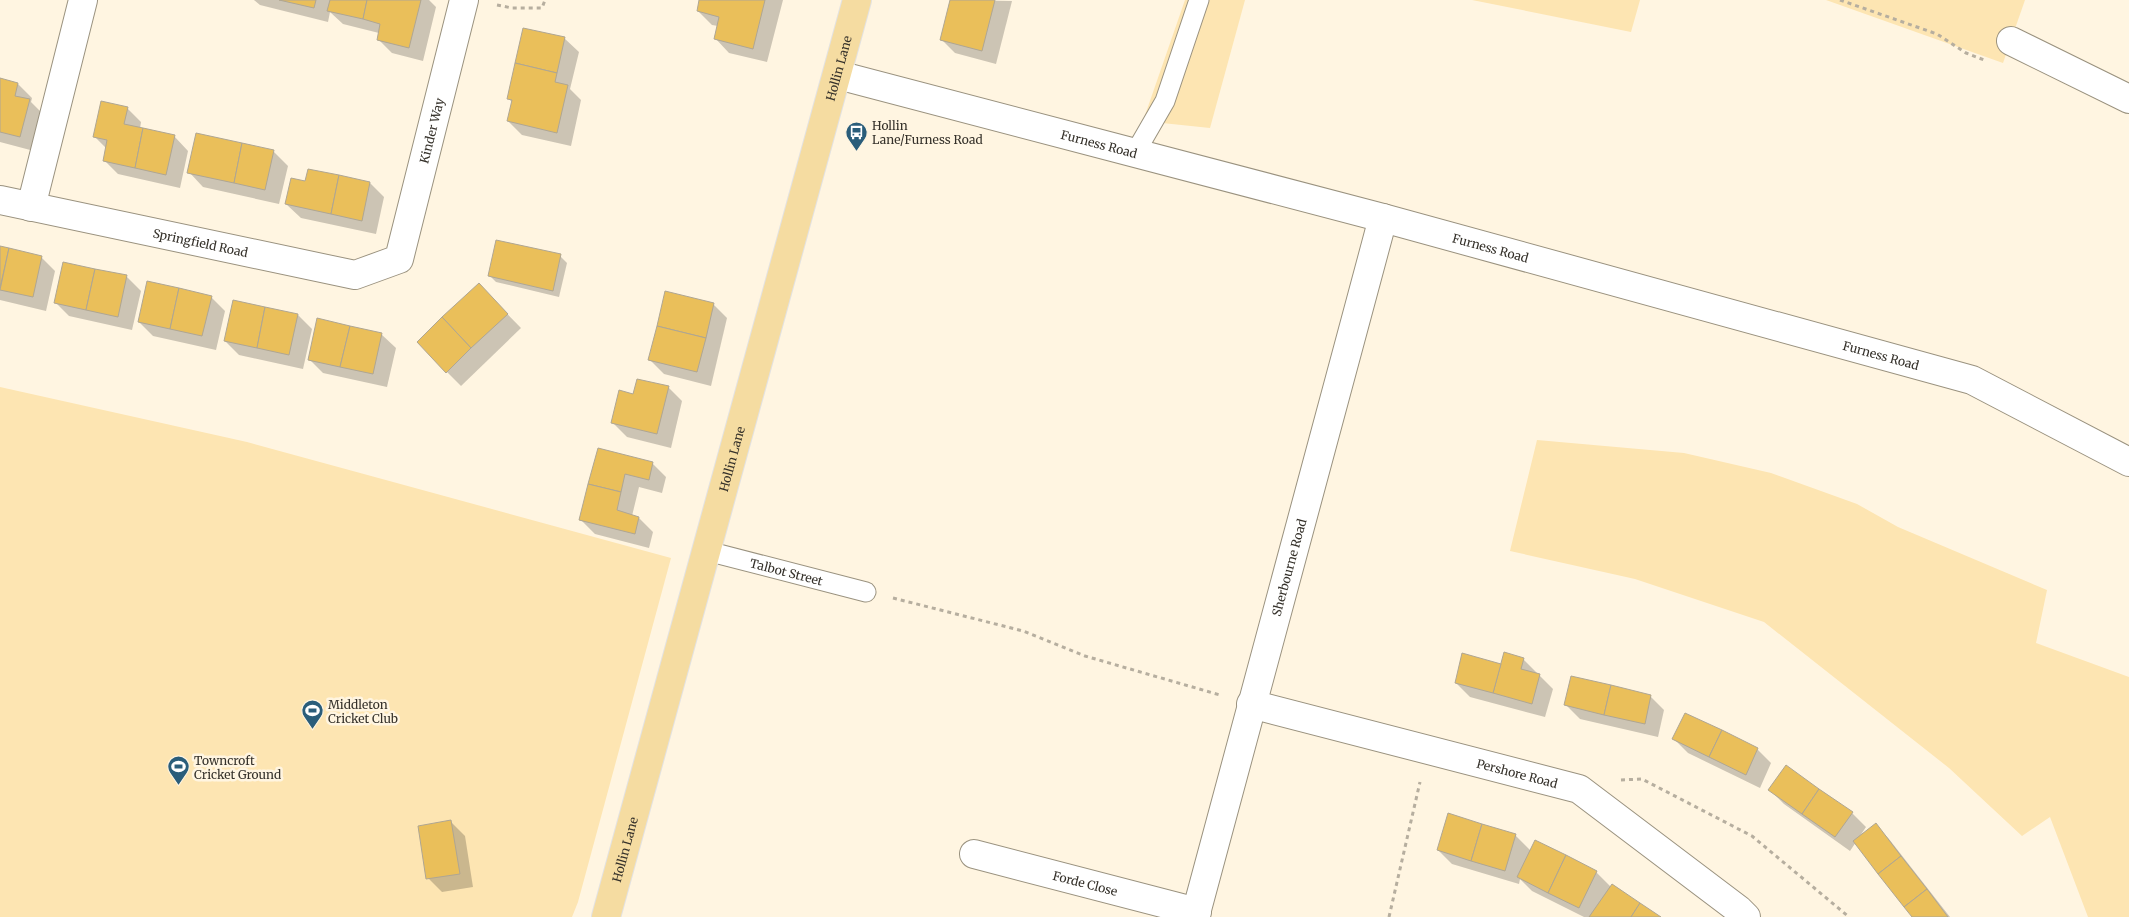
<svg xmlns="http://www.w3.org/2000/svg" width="2129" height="917" viewBox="0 0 2129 917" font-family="Merriweather,serif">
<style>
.green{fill:#fde5b2}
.shadow{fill:#0003}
.building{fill:#eabf5a;stroke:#afa693}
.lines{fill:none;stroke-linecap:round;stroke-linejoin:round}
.service-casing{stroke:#9a927f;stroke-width:21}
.minor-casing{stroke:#9a927f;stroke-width:30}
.primary-casing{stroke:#e3e2e1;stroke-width:30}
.path{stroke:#b6ae9f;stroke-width:3;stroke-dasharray:4 4;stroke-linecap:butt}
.service{stroke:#fff;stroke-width:19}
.minor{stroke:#fff;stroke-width:28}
.primary{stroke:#f5dca1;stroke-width:28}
.labels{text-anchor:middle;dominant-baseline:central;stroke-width:5;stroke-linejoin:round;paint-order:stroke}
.street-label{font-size:12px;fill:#35312a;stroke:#fff5e1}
.poi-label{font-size:12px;fill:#35312a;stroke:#fff5e1;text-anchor:start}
</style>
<rect width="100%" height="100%" fill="#fff5e1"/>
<g class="green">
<path d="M 1185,0 L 1245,0 L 1210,128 L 1143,121 Z"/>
<path d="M 1472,0 L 1640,0 L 1631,32 Z"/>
<path d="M 1826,0 L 2025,0 L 2003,63 Z"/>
<path d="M 0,387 L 247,442 L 671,558 L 578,902 L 572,917 L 0,917 Z"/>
<path d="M 1537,440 L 1684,453 L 1771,473 L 1857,504 L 1898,527 L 2047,590 L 2036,643 L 2129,677 L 2129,917 L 2088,917 L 2050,817 L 2022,836 L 1949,768 L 1764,622 L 1635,579 L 1510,551 Z"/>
</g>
<g class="shadow">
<path d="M 254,0 L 429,0 L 436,7 L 423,61 L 392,53 L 378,39 L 379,33 L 343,24 L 330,12 L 328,22 L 260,5 Z"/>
<path d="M 701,0 L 783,0 L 767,62 L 729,53 L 715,38 L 718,26 L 712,25 L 698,11 Z"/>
<path d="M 951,0 L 1012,1 L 996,64 L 955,53 L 941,39 Z"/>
<path d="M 564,38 L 579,52 L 570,89 L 581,100 L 571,146 L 522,135 L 508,121 L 512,102 L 508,98 Z"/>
<path d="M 0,79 L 18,84 L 32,98 L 31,102 L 43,114 L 34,151 L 0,142 Z"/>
<path d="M 127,108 L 141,122 L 140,129 L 174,136 L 188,151 L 180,188 L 118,174 L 104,160 L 107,149 L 94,136 Z"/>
<path d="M 274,152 L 288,166 L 279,204 L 203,187 L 189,172 Z"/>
<path d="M 306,182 L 370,183 L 384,197 L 376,234 L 301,218 L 286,204 Z"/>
<path d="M 0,248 L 41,257 L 55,271 L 46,311 L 0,300 Z"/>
<path d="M 560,256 L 567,263 L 559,297 L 496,282 L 489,275 Z"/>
<path d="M 64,263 L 127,277 L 141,291 L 132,330 L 69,316 L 55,302 Z"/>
<path d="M 479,285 L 521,328 L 461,386 L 447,372 Z"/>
<path d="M 211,297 L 225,311 L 216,350 L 153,336 L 139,322 Z"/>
<path d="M 713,304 L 727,318 L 711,386 L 664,374 L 650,360 Z"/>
<path d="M 298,315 L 312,329 L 303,369 L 239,355 L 225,341 Z"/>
<path d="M 381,334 L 396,348 L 387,387 L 323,373 L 309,359 Z"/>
<path d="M 668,387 L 682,401 L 671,448 L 627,437 L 613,423 L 634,395 Z"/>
<path d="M 599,450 L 652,463 L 666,477 L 662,493 L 639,487 L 632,516 L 639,518 L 653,532 L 649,548 L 595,534 L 581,520 Z"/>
<path d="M 1523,659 L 1553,689 L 1545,717 L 1470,697 L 1456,683 Z"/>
<path d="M 1650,696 L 1664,710 L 1658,737 L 1580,719 L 1566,705 Z"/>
<path d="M 1686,714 L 1757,749 L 1771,763 L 1760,788 L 1688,753 L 1674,739 Z"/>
<path d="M 1770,790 L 1852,813 L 1866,827 L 1860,836 L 1876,825 L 1889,839 L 1950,917 L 1913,917 L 1856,842 L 1850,851 L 1784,804 Z"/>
<path d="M 451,822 L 465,836 L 473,887 L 442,892 L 428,878 Z"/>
<path d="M 1515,835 L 1531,851 L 1596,872 L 1611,887 L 1659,917 L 1584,917 L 1532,891 L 1520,879 L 1519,884 L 1452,864 L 1438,850 Z"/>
</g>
<g class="building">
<path d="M 279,0 L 316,0 L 314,8 Z"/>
<path d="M 330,0 L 367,0 L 363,19 L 327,11 Z"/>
<path d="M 367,0 L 421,0 L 409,48 L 377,40 L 380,24 L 363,19 Z"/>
<path d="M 699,0 L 765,0 L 753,49 L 714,39 L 719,17 L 697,11 Z"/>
<path d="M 950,0 L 995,0 L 982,51 L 940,40 Z"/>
<path d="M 523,28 L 565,37 L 557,73 L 515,63 Z"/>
<path d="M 515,63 L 557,73 L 555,82 L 568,85 L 557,133 L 507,121 L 512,100 L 507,99 Z"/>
<path d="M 0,78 L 18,83 L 15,96 L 30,99 L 20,137 L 0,132 Z"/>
<path d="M 101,101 L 128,107 L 124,124 L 143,128 L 135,168 L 103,161 L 107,140 L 93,137 Z"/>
<path d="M 143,128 L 175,135 L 166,175 L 135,168 Z"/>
<path d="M 196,133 L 242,143 L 234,183 L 187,173 Z"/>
<path d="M 242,143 L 274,150 L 265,190 L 234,183 Z"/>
<path d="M 308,169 L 339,175 L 331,214 L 285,204 L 291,178 L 305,181 Z"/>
<path d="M 339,175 L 370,182 L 362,221 L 331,214 Z"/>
<path d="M 496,240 L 561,254 L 553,291 L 488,276 Z"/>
<path d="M 0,246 L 9,248 L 0,288 Z"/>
<path d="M 9,248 L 42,256 L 33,297 L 0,290 Z"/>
<path d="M 63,262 L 95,269 L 86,310 L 54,303 Z"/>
<path d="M 95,269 L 127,275 L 118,317 L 86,310 Z"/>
<path d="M 147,281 L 179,288 L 170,329 L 138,322 Z"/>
<path d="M 479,283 L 508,314 L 471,348 L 442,317 Z"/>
<path d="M 179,288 L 212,296 L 202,336 L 170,329 Z"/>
<path d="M 665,291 L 714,303 L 706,338 L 657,326 Z"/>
<path d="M 233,300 L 265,307 L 257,348 L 224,341 Z"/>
<path d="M 265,307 L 298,314 L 289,355 L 257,348 Z"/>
<path d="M 442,317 L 471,348 L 446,373 L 417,342 Z"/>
<path d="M 317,318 L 350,326 L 340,367 L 308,360 Z"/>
<path d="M 350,326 L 382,333 L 373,374 L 340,367 Z"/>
<path d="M 657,326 L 706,338 L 697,372 L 648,360 Z"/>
<path d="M 637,379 L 669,386 L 657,434 L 611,423 L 619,390 L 633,394 Z"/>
<path d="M 598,448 L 653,462 L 649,480 L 625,474 L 621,492 L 588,484 Z"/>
<path d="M 588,484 L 621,492 L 617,510 L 639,517 L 635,534 L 579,520 Z"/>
<path d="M 1504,652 L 1524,658 L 1521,669 L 1540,674 L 1532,704 L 1493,693 Z"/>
<path d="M 1462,653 L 1501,664 L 1493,693 L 1455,683 Z"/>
<path d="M 1571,676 L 1611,685 L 1604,715 L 1564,705 Z"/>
<path d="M 1611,685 L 1651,695 L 1645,724 L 1604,715 Z"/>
<path d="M 1685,713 L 1722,730 L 1709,757 L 1672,739 Z"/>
<path d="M 1722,730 L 1758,748 L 1746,775 L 1709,757 Z"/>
<path d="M 1786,765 L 1819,789 L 1802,814 L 1768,790 Z"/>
<path d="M 1819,789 L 1853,812 L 1835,837 L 1802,814 Z"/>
<path d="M 1448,813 L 1482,824 L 1471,861 L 1437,850 Z"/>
<path d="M 451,820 L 460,874 L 426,879 L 418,826 Z"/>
<path d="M 1876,823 L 1901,856 L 1878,874 L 1853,841 Z"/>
<path d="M 1482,824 L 1516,834 L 1505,871 L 1471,861 Z"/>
<path d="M 1535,840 L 1566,855 L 1548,893 L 1517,877 Z"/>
<path d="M 1566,855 L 1597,871 L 1579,908 L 1548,893 Z"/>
<path d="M 1901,856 L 1927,889 L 1904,907 L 1878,874 Z"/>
<path d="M 1612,884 L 1640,903 L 1631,917 L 1589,917 Z"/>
<path d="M 1927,889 L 1948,917 L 1912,917 L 1904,907 Z"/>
<path d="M 1640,903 L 1661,917 L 1631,917 Z"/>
</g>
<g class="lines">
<defs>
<g id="service">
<path d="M 1135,153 L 1165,101 L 1199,0"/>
<path id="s1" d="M 707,551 L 866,592"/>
</g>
<g id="minor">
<path d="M 2011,41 L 2129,99"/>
<path id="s2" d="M 838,75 L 1383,218 L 1972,380 L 2129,462"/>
<path id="s3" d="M 0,200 L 355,275 L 399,259 L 464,0"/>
<path d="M 31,207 L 83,0"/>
<path id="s4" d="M 1251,704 L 1579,789 L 1739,910 L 1746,917"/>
<path id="s5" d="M 974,854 L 1197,912"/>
<path id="s6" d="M 1195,917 C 1256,683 1321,451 1383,218"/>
</g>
<g id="primary">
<path id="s7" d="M 606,917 L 857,0"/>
</g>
</defs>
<use href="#service" class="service-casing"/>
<use href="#minor" class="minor-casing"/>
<use href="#primary" class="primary-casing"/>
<g class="path">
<path d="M 1840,0 L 1937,34 L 1966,53 L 1984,60"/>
<path d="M 497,5 L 512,8 L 542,8 L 545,0"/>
<path d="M 893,598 L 1023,631 L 1085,656 L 1220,695"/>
<path d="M 1621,780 L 1642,779 L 1752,836 L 1849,917"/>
<path d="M 1389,917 L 1420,782"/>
</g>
<use href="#service" class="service"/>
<use href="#minor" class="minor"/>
<use href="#primary" class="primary"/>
</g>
<defs>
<symbol id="bus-pin" viewBox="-11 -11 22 30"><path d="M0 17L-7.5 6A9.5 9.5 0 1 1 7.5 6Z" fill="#2a5d7a" stroke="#fff5e1"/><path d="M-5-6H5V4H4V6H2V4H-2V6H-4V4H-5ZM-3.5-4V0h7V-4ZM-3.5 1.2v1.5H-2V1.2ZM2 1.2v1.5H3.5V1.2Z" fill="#fff"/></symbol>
<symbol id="stadium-pin" viewBox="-11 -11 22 30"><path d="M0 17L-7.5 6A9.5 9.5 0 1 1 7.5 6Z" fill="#2a5d7a" stroke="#fff5e1"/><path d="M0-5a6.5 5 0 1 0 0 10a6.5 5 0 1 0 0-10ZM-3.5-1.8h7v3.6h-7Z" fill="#fff"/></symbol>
</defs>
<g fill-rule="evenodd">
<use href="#bus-pin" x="844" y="120" width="25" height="34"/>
<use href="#stadium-pin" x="300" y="698" width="25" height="34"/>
<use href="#stadium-pin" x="166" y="754" width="25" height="34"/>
</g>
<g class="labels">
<g class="street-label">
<text stroke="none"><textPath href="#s7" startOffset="880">Hollin Lane</textPath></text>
<text stroke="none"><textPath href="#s3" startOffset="542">Kinder Way</textPath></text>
<text stroke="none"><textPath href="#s2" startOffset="270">Furness Road</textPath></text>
<text stroke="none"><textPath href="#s3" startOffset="205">Springfield Road</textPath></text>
<text stroke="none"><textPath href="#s2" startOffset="675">Furness Road</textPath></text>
<text stroke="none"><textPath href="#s2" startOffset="1080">Furness Road</textPath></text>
<text stroke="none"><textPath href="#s7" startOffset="475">Hollin Lane</textPath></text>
<text stroke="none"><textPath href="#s6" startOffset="362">Sherbourne Road</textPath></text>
<text stroke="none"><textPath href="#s1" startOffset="82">Talbot Street</textPath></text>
<text stroke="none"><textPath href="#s4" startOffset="275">Pershore Road</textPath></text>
<text stroke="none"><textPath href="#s7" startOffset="70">Hollin Lane</textPath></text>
<text stroke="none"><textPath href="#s5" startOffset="115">Forde Close</textPath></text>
</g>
<g class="poi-label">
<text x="872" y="125">Hollin<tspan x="872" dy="14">Lane/Furness Road</tspan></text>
<text x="328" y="704">Middleton<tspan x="328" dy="14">Cricket Club</tspan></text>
<text x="194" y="760">Towncroft<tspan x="194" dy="14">Cricket Ground</tspan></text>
</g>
</g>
</svg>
